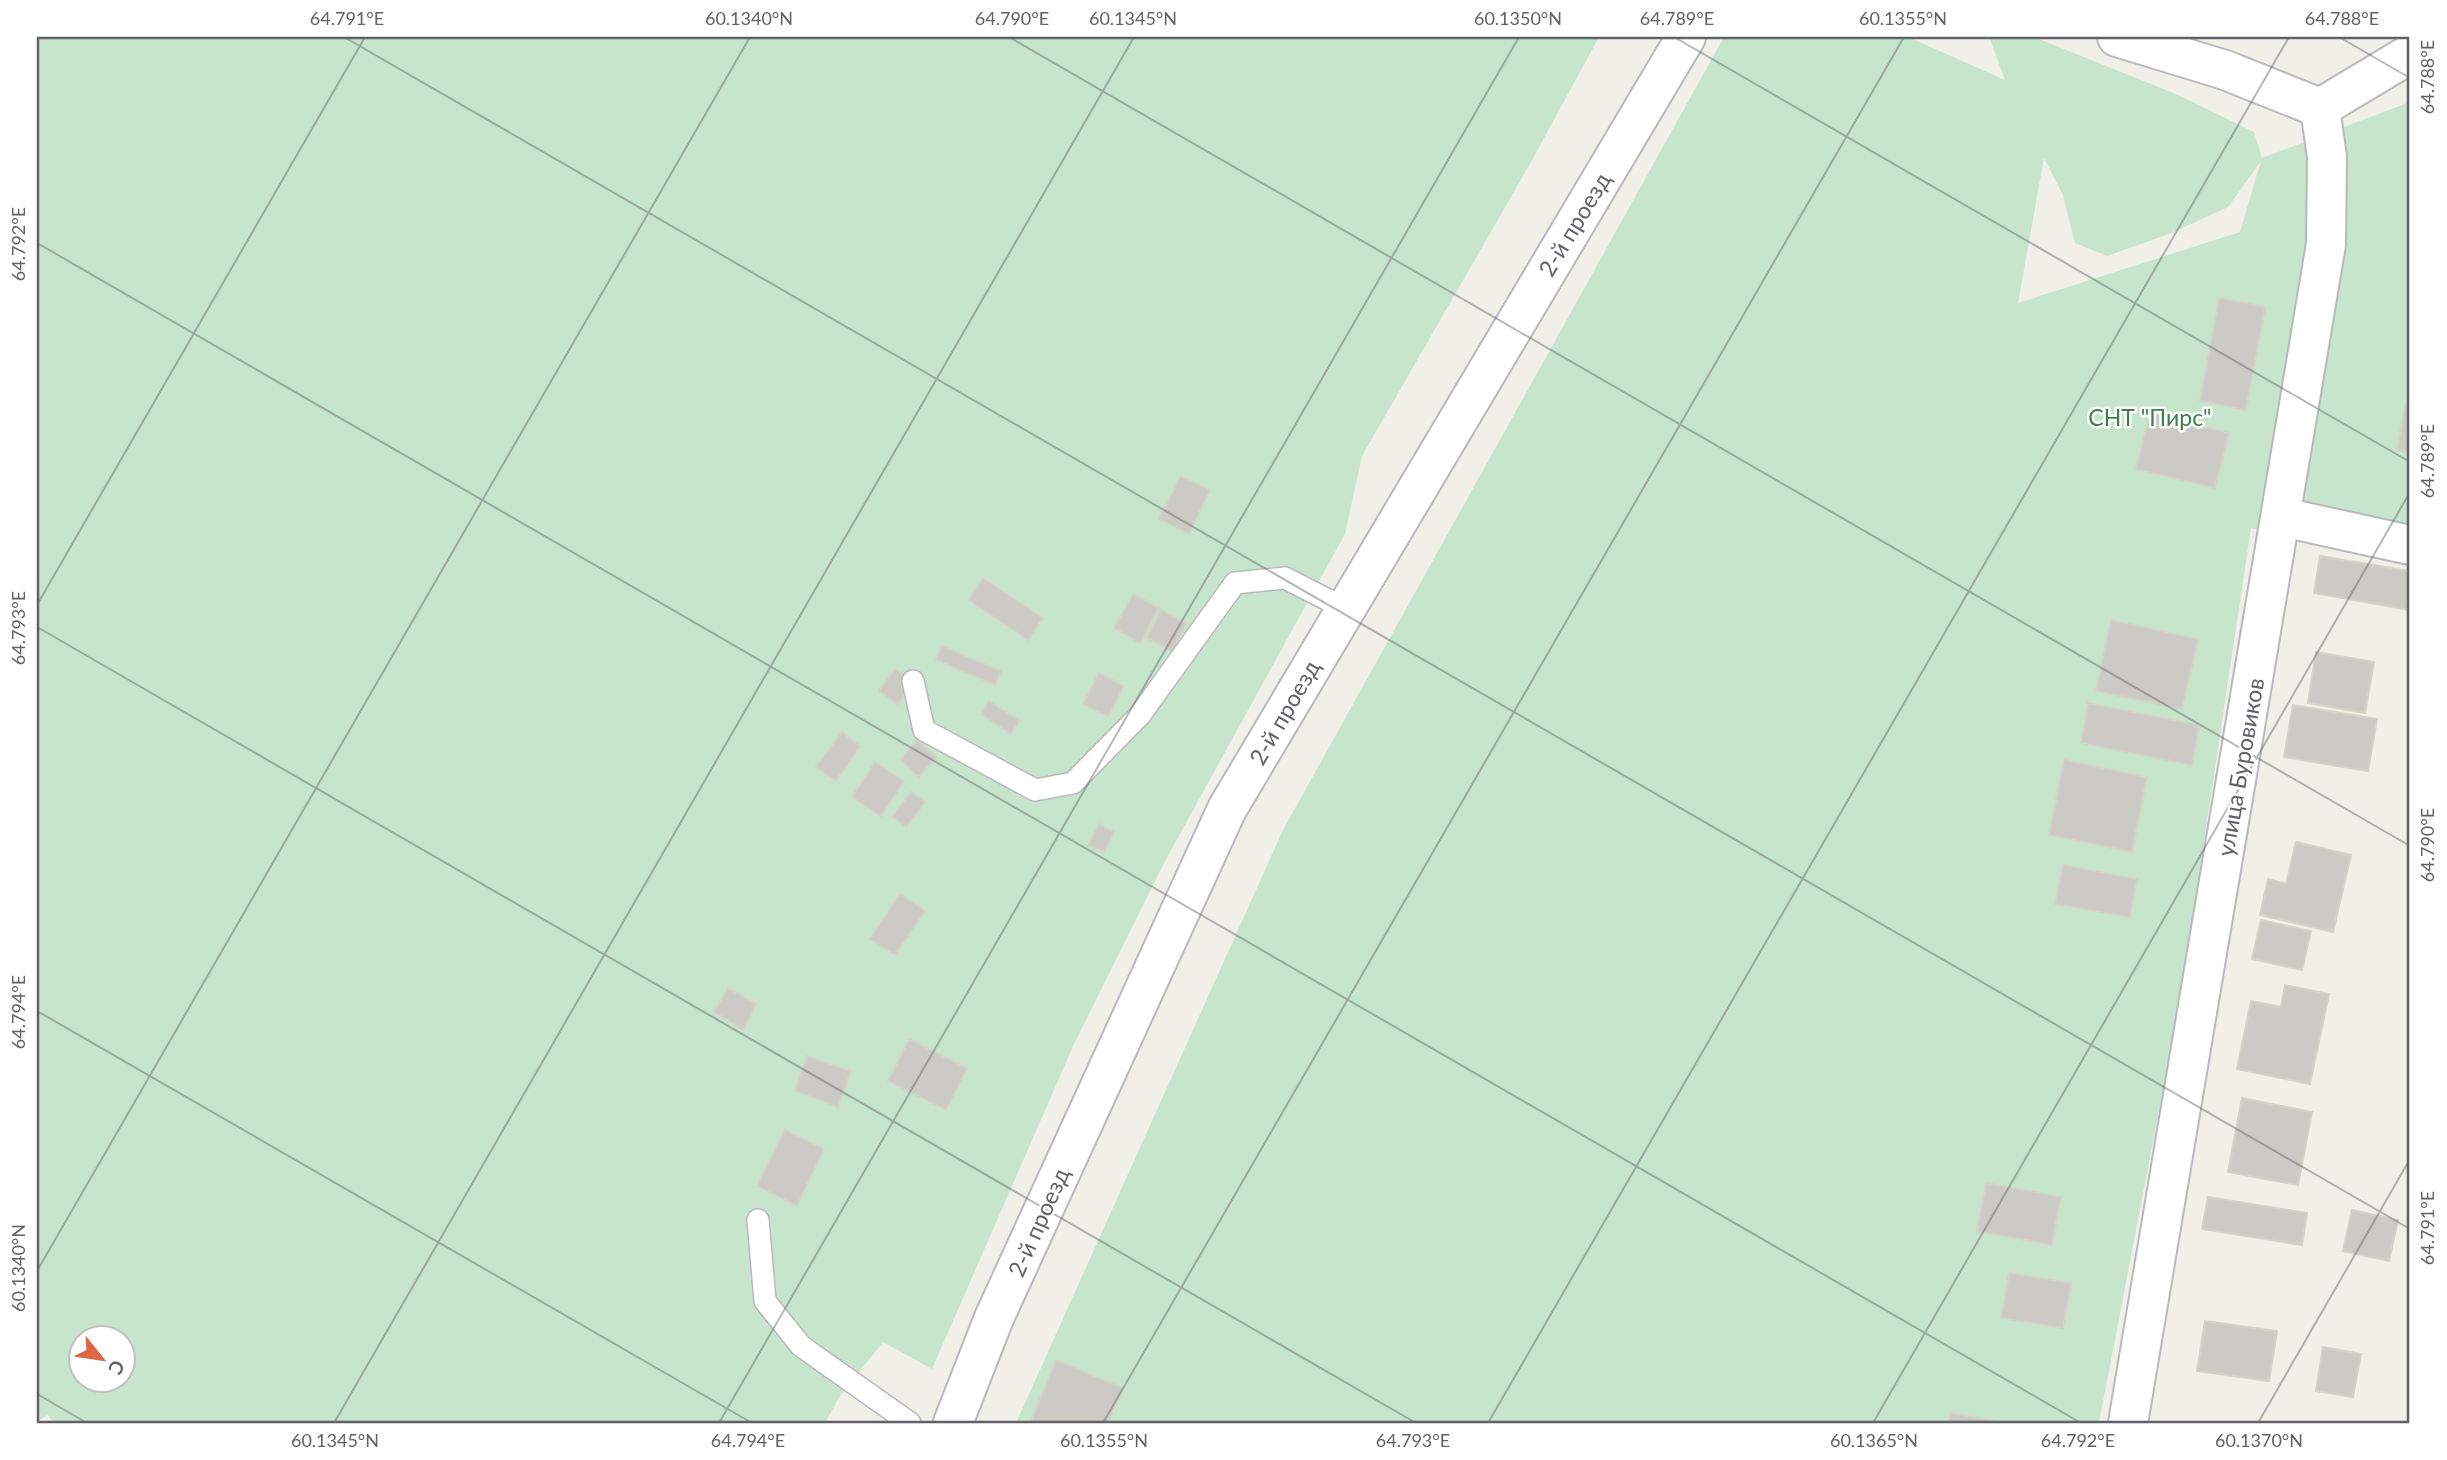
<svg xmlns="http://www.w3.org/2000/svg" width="2447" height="1460" viewBox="0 0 2447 1460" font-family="Lato,sans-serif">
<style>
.green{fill:#c7e5cc;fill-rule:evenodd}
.building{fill:#cccac5;stroke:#d5d3c7;stroke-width:2}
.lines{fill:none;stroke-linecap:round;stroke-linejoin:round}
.service-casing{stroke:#b8b9bd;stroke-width:24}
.minor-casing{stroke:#b8b9bd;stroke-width:42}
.service{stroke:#fff;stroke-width:21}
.minor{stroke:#fff;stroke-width:38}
.ticks{fill:none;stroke:#606267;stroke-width:2;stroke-opacity:0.45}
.labels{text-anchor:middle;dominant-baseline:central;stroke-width:5;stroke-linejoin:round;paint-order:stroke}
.street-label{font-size:23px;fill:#606267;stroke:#fff}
.park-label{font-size:23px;fill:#3c814b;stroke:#fff}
.neatline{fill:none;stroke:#606267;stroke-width:2.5}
.ticks-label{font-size:18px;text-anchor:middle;fill:#606267}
</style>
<rect width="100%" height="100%" fill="#f0f0e8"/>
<g class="green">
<path d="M 37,37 L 1599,37 L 1531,162 L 1362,456 L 1345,534 L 1164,863 L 1074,1044 L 932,1369 L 883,1342 L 840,1396 L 825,1423 L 53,1423 L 48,1415 L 37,1421 ZM 80,1338 L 122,1338 L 122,1380 L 80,1380 Z"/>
<path d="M 1724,37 L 1908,37 L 2005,80 L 1989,37 L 2034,37 L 2176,94 L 2254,132 L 2262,158 L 2410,102 L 2410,562 L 2251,528 L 2181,996 L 2099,1423 L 1016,1423 L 1283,830 ZM 2044,158 L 2063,195 L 2075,243 L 2107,256 L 2169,234 L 2228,207 L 2261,161 L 2240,232 L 2018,303 Z"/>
</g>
<g class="building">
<path d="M 2219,298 L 2265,307 L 2246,410 L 2200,401 Z"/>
<path d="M 2405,404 L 2410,405 L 2410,452 L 2397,450 Z"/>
<path d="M 2150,413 L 2229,433 L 2215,488 L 2136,469 Z"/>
<path d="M 1181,476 L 1210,490 L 1189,534 L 1159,519 Z"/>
<path d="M 2320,556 L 2410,571 L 2410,610 L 2314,593 Z"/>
<path d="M 983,578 L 1043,618 L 1028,640 L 969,600 Z"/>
<path d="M 1133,594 L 1159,608 L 1140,643 L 1114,628 Z"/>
<path d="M 1161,610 L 1187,623 L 1172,651 L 1147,638 Z"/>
<path d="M 2111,620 L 2198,639 L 2182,709 L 2096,691 Z"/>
<path d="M 942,646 L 1001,671 L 995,685 L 936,660 Z"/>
<path d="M 2316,652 L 2374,662 L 2365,713 L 2308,703 Z"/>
<path d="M 895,669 L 913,681 L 898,704 L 879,691 Z"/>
<path d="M 1099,673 L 1124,686 L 1108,717 L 1083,704 Z"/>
<path d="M 989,701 L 1020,721 L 1011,734 L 981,714 Z"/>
<path d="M 2088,703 L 2199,725 L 2192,765 L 2081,743 Z"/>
<path d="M 2293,705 L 2377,719 L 2368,771 L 2284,757 Z"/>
<path d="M 842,732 L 860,746 L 836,781 L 816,767 Z"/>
<path d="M 917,740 L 936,757 L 919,777 L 900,760 Z"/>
<path d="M 2064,760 L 2147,777 L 2132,852 L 2049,835 Z"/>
<path d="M 875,762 L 904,781 L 881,816 L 852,797 Z"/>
<path d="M 911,792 L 925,802 L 906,827 L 892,817 Z"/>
<path d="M 1099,824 L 1114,832 L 1104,852 L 1088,845 Z"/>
<path d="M 2296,842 L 2351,855 L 2333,932 L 2260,915 L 2268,879 L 2286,884 Z"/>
<path d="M 2063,865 L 2137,879 L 2130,917 L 2055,904 Z"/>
<path d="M 900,894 L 925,911 L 895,955 L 870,939 Z"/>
<path d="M 2261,920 L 2311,931 L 2302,970 L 2252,959 Z"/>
<path d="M 2285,985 L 2329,994 L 2310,1084 L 2237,1069 L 2251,1001 L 2281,1007 Z"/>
<path d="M 728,988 L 757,1004 L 743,1029 L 714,1012 Z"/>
<path d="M 909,1039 L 967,1068 L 946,1110 L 888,1081 Z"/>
<path d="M 807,1056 L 851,1071 L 838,1107 L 795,1091 Z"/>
<path d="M 2242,1098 L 2312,1112 L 2298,1185 L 2228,1172 Z"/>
<path d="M 785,1130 L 824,1149 L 797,1206 L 757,1186 Z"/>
<path d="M 1986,1183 L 2061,1197 L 2052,1245 L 1977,1231 Z"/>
<path d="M 2208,1197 L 2307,1213 L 2302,1245 L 2202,1229 Z"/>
<path d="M 2352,1210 L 2398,1220 L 2389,1261 L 2343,1251 Z"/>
<path d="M 2009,1273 L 2071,1283 L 2063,1328 L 2001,1318 Z"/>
<path d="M 2205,1321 L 2277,1331 L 2269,1381 L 2197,1371 Z"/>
<path d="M 2323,1347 L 2361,1354 L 2353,1397 L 2316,1391 Z"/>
<path d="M 1056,1360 L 1123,1388 L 1108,1423 L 1037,1423 L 1031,1421 Z"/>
<path d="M 1951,1413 L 2000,1422 L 2000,1423 L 1948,1423 Z"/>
</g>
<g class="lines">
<defs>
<g id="service">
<path d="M 913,681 L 924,730 L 1035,790 L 1073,783 L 1140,715 L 1235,583 L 1285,578 L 1344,608"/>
<path d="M 758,1220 L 765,1301 L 801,1346 L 910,1423"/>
</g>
<g id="minor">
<path d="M 2117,37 L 2225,70 L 2320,108"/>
<path d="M 2320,108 L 2410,54"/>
<path d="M 2282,517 L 2410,545"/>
<path d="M 953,1423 L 994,1318 L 1227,809 L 1686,37"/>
<path d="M 2128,1423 L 2326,244 L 2327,157 L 2320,108"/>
</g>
</defs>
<use href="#service" class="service-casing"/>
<use href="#minor" class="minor-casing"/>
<use href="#service" class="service"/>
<use href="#minor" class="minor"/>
</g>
<path class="ticks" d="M 344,37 L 2410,1229M 1009,37 L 2410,846M 1674,37 L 2410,462M 2339,37 L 2410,78M 37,243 L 2081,1423M 37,605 L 365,37M 37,627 L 1416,1423M 37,1011 L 752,1423M 37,1271 L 750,37M 37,1394 L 87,1423M 334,1423 L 1134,37M 719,1423 L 1519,37M 1103,1423 L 1904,37M 1488,1423 L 2289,37M 1873,1423 L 2410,492M 2258,1423 L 2410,1159"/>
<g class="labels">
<g class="street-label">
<text transform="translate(1574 224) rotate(-59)">2-й проезд</text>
<text transform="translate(1284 712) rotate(-60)">2-й проезд</text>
<text transform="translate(2240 767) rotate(-80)">улица Буровиков</text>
<text transform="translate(1038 1222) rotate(-66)">2-й проезд</text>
</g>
<g class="park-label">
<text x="2150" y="417">СНТ "Пирс"</text>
</g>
</g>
<rect width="2447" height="1460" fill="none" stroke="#ffffff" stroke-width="77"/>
<g transform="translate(102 1359) rotate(120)"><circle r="33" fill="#ffffff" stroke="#bfc0c2" stroke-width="2"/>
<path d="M0-5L12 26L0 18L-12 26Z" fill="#dc6742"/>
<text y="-10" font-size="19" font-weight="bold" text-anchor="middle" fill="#606267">С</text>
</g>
<rect x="38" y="38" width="2370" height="1384" class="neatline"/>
<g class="ticks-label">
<text x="347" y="25">64.791°E</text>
<text x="749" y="25">60.1340°N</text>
<text x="1012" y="25">64.790°E</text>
<text x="1133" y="25">60.1345°N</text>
<text x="1518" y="25">60.1350°N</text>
<text x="1677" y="25">64.789°E</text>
<text x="1903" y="25">60.1355°N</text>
<text x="2342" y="25">64.788°E</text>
<text transform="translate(2428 77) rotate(-90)" y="6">64.788°E</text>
<text transform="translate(19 244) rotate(-90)" y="6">64.792°E</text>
<text transform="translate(2428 461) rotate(-90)" y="6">64.789°E</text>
<text transform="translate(19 628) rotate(-90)" y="6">64.793°E</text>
<text transform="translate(2428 845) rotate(-90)" y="6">64.790°E</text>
<text transform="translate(19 1012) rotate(-90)" y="6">64.794°E</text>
<text transform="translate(2428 1228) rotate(-90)" y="6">64.791°E</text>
<text transform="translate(19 1268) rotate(-90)" y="6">60.1340°N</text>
<text x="335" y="1447">60.1345°N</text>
<text x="748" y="1447">64.794°E</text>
<text x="1104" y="1447">60.1355°N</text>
<text x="1413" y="1447">64.793°E</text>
<text x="1874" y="1447">60.1365°N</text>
<text x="2078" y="1447">64.792°E</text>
<text x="2259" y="1447">60.1370°N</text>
</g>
</svg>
